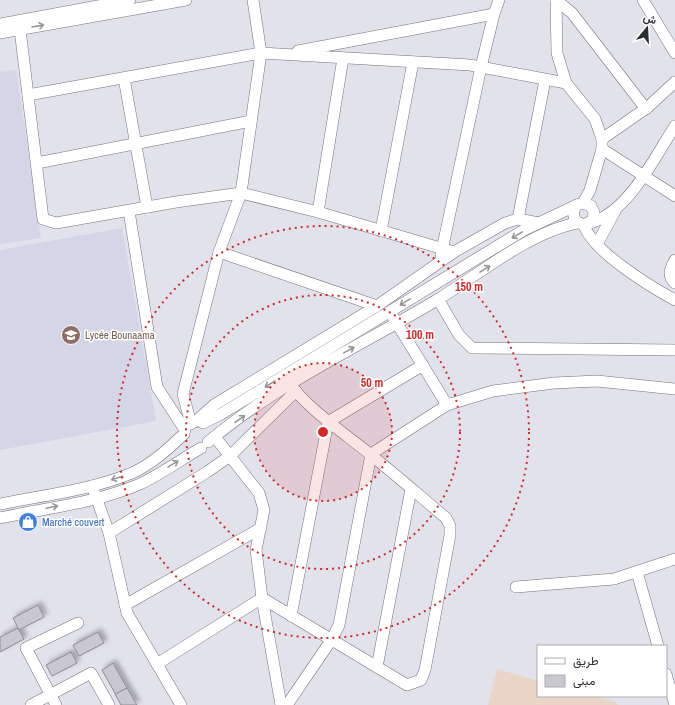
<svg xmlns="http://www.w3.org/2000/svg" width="675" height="705" viewBox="0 0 675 705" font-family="'Archivo Narrow',Vazirmatn,sans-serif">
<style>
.built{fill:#d4d5e7}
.medical{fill:#ead5c7}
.building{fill:#c9c7d1;stroke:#8c8a93;filter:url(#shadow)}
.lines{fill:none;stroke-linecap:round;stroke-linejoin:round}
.minor-casing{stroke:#73737d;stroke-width:12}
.minor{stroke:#fff;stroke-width:11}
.oneway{stroke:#969698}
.ring{fill:none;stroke:#d62828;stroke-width:2;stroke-dasharray:2 4}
.labels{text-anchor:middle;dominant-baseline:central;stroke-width:3;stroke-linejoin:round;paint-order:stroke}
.education-label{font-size:11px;fill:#785e54;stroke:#fff;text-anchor:start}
.shop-label{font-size:11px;fill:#366cbe;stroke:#fff;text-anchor:start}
.centre{fill:#d62828;stroke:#fff;stroke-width:2}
.ring-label{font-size:12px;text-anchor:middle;font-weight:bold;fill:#d62828;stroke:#fff;stroke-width:3;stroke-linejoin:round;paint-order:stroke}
</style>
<defs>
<filter id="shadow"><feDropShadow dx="3.5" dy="-3.5" stdDeviation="2" flood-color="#0004"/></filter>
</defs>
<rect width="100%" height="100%" fill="#e2e2ed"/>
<g class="built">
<path d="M 16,70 L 41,238 L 0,244 L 0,72 Z"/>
<path d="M 122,228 L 156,421 L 0,450 L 0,250 Z"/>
</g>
<path class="medical" d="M 497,669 L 538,681 L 538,696 L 593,696 L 616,702 L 618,705 L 488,705 Z"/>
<g class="building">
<path d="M 38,605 L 44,617 L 19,630 L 13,618 Z"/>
<path d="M 18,628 L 24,639 L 0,652 L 0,637 Z"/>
<path d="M 98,632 L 104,643 L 79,656 L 73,645 Z"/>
<path d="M 71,652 L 77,663 L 52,676 L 46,665 Z"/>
<path d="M 113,663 L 127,688 L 116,695 L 102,670 Z"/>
<path d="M 127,688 L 137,705 L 121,705 L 115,694 Z"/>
</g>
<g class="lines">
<defs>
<g id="minor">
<path d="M 556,0 L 572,13 L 646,109"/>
<path d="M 556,0 L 557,53 L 566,83"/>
<path d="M 643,0 L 675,53"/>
<path d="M 19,21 L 43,219 L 56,223 L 176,202 L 241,193 L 318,212 L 454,252"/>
<path d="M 0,24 L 130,0"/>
<path d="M 0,33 L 186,0"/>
<path d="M 298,51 L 494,14"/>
<path d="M 124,78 L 147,207"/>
<path d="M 28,95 L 261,53 L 470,65 L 566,83 L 595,119 L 602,139 L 602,149 L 590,190 L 583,203 L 577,205 L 573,211 L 575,221 L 584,225 L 593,220 L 594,213 L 591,206 L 583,203"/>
<path d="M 602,139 L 648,107 L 675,82"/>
<path d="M 602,149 L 675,196"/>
<path d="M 37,163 L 251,121"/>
<path d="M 129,211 L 157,387 L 185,430"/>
<path d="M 318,212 L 343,58"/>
<path d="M 518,219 L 545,80"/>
<path d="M 590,223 C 629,212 654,158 675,126"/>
<path d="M 584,225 C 592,251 651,287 675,300"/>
<path d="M 381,231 L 413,62"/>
<path d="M 597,244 L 615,211"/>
<path d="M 219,252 L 377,306"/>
<path d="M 441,255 L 481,67 L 494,14 L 499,0"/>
<path d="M 675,260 C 670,269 667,276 675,283"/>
<path d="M 438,299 L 459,335 L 472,348 L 675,350"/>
<path d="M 393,317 L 447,405"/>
<path d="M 195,422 L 214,405 L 377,306 L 454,252 L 505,223 L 518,219 L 539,223"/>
<path d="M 203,423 L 221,414 L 524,230 L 577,205"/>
<path d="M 191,424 L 183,394 L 219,252 L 241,193 L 261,53 L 253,0"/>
<path d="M 215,437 L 259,493 L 264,510 L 256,550 L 262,598 L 281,705"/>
<path d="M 208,442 C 277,384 360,346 437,300 C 479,274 530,232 577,223"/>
<path d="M 92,486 L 109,533 L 127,613 L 181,705"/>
<path d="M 0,504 C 44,495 91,490 132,473 C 152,464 168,449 184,434"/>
<path d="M 0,518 C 46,508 96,503 140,484 C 161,474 182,459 201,448"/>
<path d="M 109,533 L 207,472 L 230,456 L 296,391"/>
<path d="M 637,572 L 658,646"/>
<path d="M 516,587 L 614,579 L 675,559"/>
<path d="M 125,605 L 261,528"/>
<path d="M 291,616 L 328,422 L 423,365"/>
<path d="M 157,664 L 262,598 L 407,685 L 421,680 L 425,670 L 450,535 L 450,526 L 446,518 C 421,497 396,475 371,455 C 347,435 297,402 285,375"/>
<path d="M 377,667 L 411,489"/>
<path d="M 666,674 L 675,705"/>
<path d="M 31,705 L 91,673 L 109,705"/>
<path d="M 56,705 L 26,648 L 78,623"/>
<path d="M 287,705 L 332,639 L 339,625 L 371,454 L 447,405 L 493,391 L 554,383 L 597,381 L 675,389"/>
</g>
</defs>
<use href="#minor" class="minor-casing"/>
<use href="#minor" class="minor"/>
</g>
<defs><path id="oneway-shaft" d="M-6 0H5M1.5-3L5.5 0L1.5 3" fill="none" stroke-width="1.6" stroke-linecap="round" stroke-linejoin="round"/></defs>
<g class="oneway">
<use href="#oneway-shaft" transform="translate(38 26) rotate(-10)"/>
<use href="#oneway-shaft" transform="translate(517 235) rotate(149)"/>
<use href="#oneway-shaft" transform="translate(485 269) rotate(-32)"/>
<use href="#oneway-shaft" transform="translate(405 302) rotate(149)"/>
<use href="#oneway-shaft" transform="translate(349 350) rotate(-29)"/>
<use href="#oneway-shaft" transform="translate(270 384) rotate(148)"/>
<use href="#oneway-shaft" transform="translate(240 419) rotate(-35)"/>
<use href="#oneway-shaft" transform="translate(173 464) rotate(-31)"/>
<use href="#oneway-shaft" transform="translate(117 478) rotate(162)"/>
<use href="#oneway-shaft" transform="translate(52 507) rotate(-12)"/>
</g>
<circle cx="323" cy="432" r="69" fill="#d62828" fill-opacity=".12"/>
<g class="ring">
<circle cx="323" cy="432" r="69"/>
<circle cx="323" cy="432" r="137"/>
<circle cx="323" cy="432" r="206"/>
</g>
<defs>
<symbol id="school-disc" viewBox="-11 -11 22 22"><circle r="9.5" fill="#8d6e63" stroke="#fff"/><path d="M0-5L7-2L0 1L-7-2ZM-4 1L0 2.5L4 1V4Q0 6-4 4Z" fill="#fff"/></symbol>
<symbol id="shop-disc" viewBox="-11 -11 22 22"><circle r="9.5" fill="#3f7fe0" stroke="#fff"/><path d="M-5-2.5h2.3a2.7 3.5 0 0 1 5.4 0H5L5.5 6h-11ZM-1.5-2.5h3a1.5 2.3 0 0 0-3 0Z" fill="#fff"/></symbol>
</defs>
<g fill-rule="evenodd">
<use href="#school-disc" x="60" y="324" width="22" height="22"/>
<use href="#shop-disc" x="17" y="511" width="22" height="22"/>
</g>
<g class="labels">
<g class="education-label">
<text x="85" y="335">Lycée Bounaama</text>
</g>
<g class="shop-label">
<text x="42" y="522">Marché couvert</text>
</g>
</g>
<circle cx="323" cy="432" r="6" class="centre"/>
<g class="ring-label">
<text x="469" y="291">150 m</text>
<text x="420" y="339">100 m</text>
<text x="372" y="387">50 m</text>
</g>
<rect x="537" y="645" width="130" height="52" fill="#ffffff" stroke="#ababad"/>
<rect x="545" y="658" width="20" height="6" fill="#ffffff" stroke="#ababad"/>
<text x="573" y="665" font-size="12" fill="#2d2e32">طريق</text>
<rect x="545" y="675" width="20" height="12" fill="#c9c7d1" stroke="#ababad"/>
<text x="573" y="685" font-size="12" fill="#2d2e32">مبنى</text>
<g transform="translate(647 28) rotate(18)" stroke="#ffffff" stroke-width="3" paint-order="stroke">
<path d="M0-3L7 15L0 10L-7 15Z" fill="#2d2e32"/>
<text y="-6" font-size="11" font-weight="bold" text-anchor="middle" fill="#2d2e32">ش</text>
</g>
</svg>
